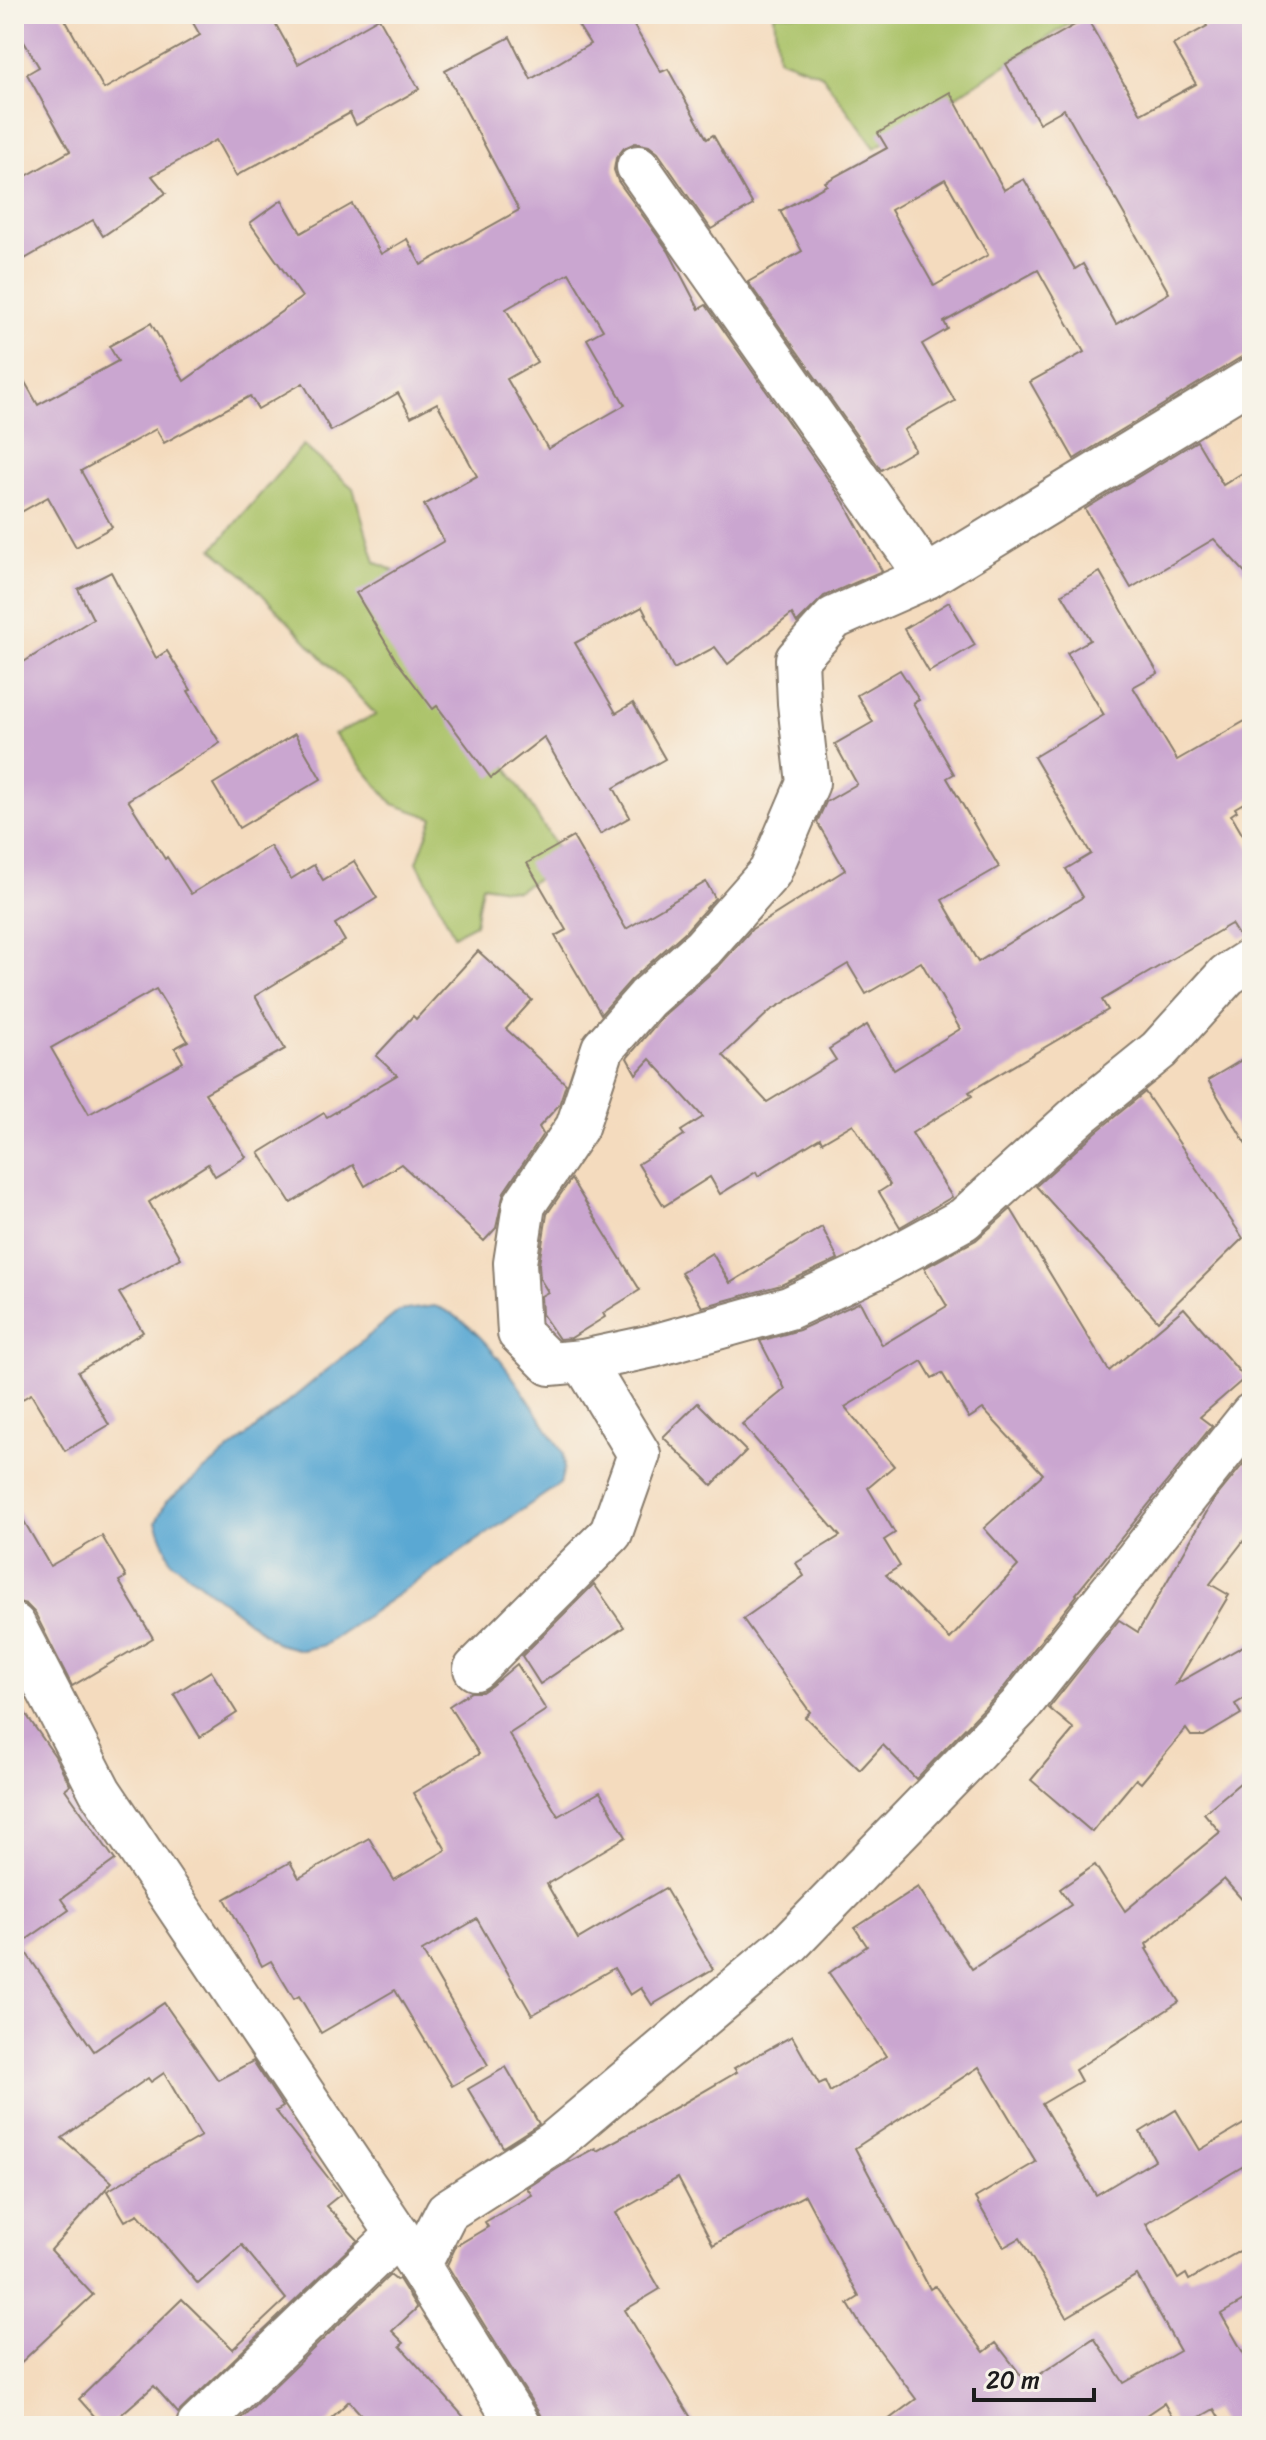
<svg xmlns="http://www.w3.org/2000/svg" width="1266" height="2440" viewBox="0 0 1266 2440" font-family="Sriracha,sans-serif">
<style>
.green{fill:#aac268;stroke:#636f42;stroke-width:2}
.water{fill:#5aa8d3;stroke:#3b6278;stroke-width:2}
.building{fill:#caa6d0;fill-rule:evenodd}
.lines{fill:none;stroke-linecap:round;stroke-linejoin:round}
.minor-casing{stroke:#887c6d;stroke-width:46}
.minor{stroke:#fff;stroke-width:42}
</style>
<rect width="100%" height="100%" fill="#f7f3e8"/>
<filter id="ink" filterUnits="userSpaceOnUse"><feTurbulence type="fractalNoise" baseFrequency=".0125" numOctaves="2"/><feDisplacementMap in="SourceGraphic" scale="16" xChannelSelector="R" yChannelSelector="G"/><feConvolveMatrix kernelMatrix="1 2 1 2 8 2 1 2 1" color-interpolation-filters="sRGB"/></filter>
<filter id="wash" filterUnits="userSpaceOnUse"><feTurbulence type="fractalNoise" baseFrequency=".006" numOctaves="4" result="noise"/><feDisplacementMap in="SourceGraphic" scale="32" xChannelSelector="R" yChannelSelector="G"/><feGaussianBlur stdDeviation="1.8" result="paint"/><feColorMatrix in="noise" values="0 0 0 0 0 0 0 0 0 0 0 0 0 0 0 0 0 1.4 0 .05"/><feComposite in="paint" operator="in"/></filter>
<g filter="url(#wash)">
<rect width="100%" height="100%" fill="#f4dbbe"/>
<g class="green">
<path d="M 774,14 L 1085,14 L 875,148 L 821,74 L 778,58 Z"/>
<path d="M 303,445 L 353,488 L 375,562 L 418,582 L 442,662 L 565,861 L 517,891 L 482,885 L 475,924 L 454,935 L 417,862 L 433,818 L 393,804 L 334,734 L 376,715 L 245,576 L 213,549 Z"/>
</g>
<path class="water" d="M 434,1306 C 485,1320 534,1410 563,1453 L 564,1469 L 560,1484 L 324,1645 L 301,1650 L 278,1644 L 171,1561 L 156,1522 L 166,1502 L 399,1311 Z"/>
<g id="blocks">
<g class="building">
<path d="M 14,14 L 62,14 L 104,89 L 200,35 L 188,14 L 270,14 L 298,64 L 379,18 L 419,89 L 356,125 L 350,113 L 236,176 L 216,140 L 152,176 L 166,193 L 103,236 L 93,220 L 14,265 L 14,183 L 70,151 L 27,74 L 39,67 L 14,25 Z"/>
<path d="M 571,14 L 627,14 L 661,72 L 668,69 L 707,139 L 713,135 L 753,205 L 711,229 L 658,153 L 649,146 L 635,143 L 624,148 L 616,158 L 614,170 L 618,181 L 669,252 L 699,309 L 706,305 L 844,502 L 882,571 L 824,596 L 797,623 L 792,614 L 728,664 L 715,647 L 674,669 L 642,607 L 575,643 L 616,713 L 633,703 L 665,759 L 614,788 L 630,817 L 600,834 L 544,737 L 491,778 L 437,706 L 433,709 L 396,660 L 356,593 L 444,541 L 424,505 L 477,476 L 437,403 L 411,417 L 398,393 L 331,431 L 303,383 L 258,409 L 250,396 L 164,443 L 156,429 L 81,471 L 112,527 L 76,547 L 48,497 L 14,516 L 14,363 L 38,405 L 118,361 L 109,346 L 151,323 L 184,381 L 302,297 L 250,223 L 282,200 L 301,233 L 352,204 L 381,254 L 407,239 L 421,265 L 519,210 L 445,71 L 510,37 L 531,79 L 590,44 ZM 569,273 L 603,330 L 587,339 L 625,405 L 548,449 L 507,379 L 537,362 L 506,309 Z"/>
<path d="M 1201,14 L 1252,14 L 1252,355 L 1240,358 L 1074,459 L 1030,382 L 1084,352 L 1038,270 L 944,322 L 948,329 L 922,344 L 955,401 L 904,430 L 915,450 L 881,470 L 748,282 L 802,251 L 780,211 L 827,185 L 825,182 L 887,148 L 878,133 L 950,92 L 1004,190 L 1024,179 L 1075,269 L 1083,264 L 1116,324 L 1169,293 L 1064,109 L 1039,123 L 1006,64 L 1087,18 L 1141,114 L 1196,84 L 1173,45 L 1207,26 ZM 945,179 L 988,255 L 934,286 L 891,210 Z"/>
<path d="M 1197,441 L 1223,485 L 1252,467 L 1252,580 L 1214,539 L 1131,588 L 1085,509 Z"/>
<path d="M 111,572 L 156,658 L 167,651 L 191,690 L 188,691 L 220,743 L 128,800 L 165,859 L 167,857 L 191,894 L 270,846 L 291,879 L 314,865 L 323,880 L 354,861 L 377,898 L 335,924 L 345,941 L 255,996 L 285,1049 L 205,1093 L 246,1157 L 215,1176 L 208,1164 L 149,1202 L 181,1258 L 119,1293 L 143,1332 L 78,1372 L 109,1425 L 65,1451 L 31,1394 L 14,1404 L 14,668 L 93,619 L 78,589 ZM 156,989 L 188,1041 L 175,1048 L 183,1062 L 89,1114 L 51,1048 Z"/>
<path d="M 1100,572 L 1158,673 L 1133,687 L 1177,760 L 1252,717 L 1252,798 L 1235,808 L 1237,811 L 1231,815 L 1252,851 L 1252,935 L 1240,938 L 1231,924 L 1102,1000 L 1108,1010 L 969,1092 L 972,1096 L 912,1133 L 952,1197 L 900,1227 L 879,1192 L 890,1185 L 853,1124 L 822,1142 L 820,1138 L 758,1176 L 756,1172 L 720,1194 L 710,1177 L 664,1206 L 638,1164 L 684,1135 L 681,1131 L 703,1117 L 650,1059 L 636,1074 L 627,1058 L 664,1015 L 719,966 L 752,929 L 845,870 L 817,822 L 826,802 L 857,784 L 835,744 L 873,722 L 857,695 L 900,670 L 919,700 L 913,703 L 954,774 L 947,778 L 999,867 L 942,900 L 978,962 L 1083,897 L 1066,869 L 1091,854 L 1034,757 L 1104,715 L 1067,653 L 1090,640 L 1062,594 ZM 921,962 L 960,1029 L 894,1070 L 867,1025 L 829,1049 L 836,1060 L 767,1102 L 723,1055 L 770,1011 L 848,964 L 866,994 Z"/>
<path d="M 949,602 L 975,645 L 929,672 L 904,629 Z"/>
<path d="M 295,734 L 321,779 L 239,828 L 213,784 Z"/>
<path d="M 573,837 L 626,929 L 706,882 L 715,898 L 686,931 L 631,980 L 601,1014 L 555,936 L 566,930 L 527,863 Z"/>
<path d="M 478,951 L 532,1000 L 506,1029 L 566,1084 L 559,1105 L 539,1127 L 543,1134 L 504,1192 L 496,1228 L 484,1241 L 401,1164 L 365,1186 L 353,1165 L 291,1203 L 259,1153 L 324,1113 L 327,1117 L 397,1075 L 376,1056 L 413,1016 L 416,1019 Z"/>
<path d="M 1252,1054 L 1252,1154 L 1208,1080 Z"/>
<path d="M 1145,1092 L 1243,1238 L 1158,1321 L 1036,1186 L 1096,1132 Z"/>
<path d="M 571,1179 L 640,1290 L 603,1313 L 605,1317 L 571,1338 L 559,1339 L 542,1314 L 541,1296 L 548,1292 L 540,1279 L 539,1264 L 547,1214 Z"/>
<path d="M 1011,1209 L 1109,1371 L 1184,1308 L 1245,1378 L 1200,1417 L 1212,1426 L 1076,1594 L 1077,1595 L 1001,1691 L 916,1779 L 883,1745 L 860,1770 L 805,1717 L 810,1712 L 743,1619 L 804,1576 L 796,1563 L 840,1536 L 742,1424 L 785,1389 L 760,1341 L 799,1330 L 860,1302 L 882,1345 L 947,1306 L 924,1268 L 976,1240 ZM 922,1361 L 932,1378 L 942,1373 L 969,1418 L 983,1409 L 1043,1474 L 984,1528 L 1018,1566 L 950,1639 L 886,1575 L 900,1566 L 884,1540 L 895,1533 L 868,1488 L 894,1466 L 845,1407 Z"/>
<path d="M 822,1227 L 838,1259 L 781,1285 L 702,1307 L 681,1272 L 712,1253 L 730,1283 Z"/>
<path d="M 698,1403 L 746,1451 L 712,1485 L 663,1437 Z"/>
<path d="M 1252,1453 L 1252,1530 L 1210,1584 L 1229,1595 L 1176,1684 L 1252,1641 L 1252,1694 L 1235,1704 L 1241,1714 L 1204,1736 L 1191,1736 L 1186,1729 L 1141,1783 L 1136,1779 L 1092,1832 L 1031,1780 L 1074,1729 L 1049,1708 L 1119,1620 L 1138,1632 L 1213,1501 Z"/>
<path d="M 14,1504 L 50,1566 L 102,1536 L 126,1577 L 119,1581 L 153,1638 L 72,1686 L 35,1613 L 26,1604 L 14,1601 Z"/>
<path d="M 594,1584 L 624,1627 L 540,1684 L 522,1656 Z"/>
<path d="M 517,1664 L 546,1710 L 509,1734 L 558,1816 L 600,1792 L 626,1837 L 547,1884 L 578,1939 L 665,1888 L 713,1969 L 652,2005 L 641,1988 L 630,1995 L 614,1968 L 532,2015 L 477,1919 L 422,1951 L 488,2065 L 452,2086 L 395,1990 L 321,2033 L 299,1996 L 294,1999 L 271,1961 L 262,1966 L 225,1899 L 290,1862 L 299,1878 L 369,1838 L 394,1880 L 446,1850 L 413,1793 L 479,1754 L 449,1706 L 471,1692 L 482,1692 L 491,1686 Z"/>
<path d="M 211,1671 L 237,1713 L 200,1737 L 174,1694 Z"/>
<path d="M 14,1697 L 55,1756 L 70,1785 L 65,1789 L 115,1860 L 61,1899 L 69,1910 L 20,1944 L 94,2051 L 164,2003 L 218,2080 L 253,2061 L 283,2107 L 276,2111 L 341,2194 L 326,2206 L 358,2240 L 178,2413 L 154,2386 L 108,2426 L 103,2426 L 79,2399 L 182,2299 L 233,2349 L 286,2299 L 242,2245 L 198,2284 L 138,2214 L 125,2221 L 107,2191 L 201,2136 L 164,2073 L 151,2082 L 148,2078 L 62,2138 L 112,2182 L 51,2250 L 93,2295 L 14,2369 Z"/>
<path d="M 1252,1773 L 1252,1911 L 1224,1879 L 1146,1944 L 1148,1948 L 1146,1949 L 1179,2002 L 1075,2070 L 1081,2081 L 1042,2104 L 1096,2195 L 1155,2160 L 1140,2132 L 1176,2110 L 1200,2150 L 1252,2119 L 1252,2161 L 1146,2224 L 1178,2279 L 1186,2274 L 1189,2280 L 1252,2244 L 1252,2296 L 1221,2314 L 1252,2368 L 1252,2426 L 1224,2426 L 1214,2409 L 1184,2426 L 1177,2426 L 1164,2403 L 1130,2426 L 880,2426 L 916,2399 L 860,2324 L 848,2304 L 859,2297 L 805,2195 L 713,2245 L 678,2178 L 616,2213 L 660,2289 L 625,2310 L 696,2426 L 547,2426 L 447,2265 L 456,2246 L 488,2227 L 485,2222 L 532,2195 L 527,2188 L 563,2165 L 595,2148 L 597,2151 L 682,2104 L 737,2072 L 734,2068 L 792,2036 L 819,2084 L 825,2081 L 830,2092 L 886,2056 L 829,1973 L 867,1946 L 855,1928 L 918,1887 L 972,1969 L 1071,1905 L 1060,1889 L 1095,1865 L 1125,1911 L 1220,1832 L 1204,1813 ZM 979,2067 L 1036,2162 L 975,2198 L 1004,2247 L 1020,2238 L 1067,2317 L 1137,2275 L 1180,2351 L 1124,2383 L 1094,2338 L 1027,2383 L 996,2343 L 984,2352 L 935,2286 L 930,2289 L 855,2148 Z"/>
<path d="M 506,2067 L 539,2124 L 503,2147 L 468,2089 Z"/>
<path d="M 390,2275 L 396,2280 L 399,2279 L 417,2308 L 392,2331 L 404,2343 L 400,2346 L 472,2426 L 371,2426 L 349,2401 L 323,2426 L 233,2426 Z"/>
</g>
</g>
</g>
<g filter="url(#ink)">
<use href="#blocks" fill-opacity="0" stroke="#887c6d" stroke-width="2"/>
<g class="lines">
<defs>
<g id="minor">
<path d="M 638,167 L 927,577"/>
<path d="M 1252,379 L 927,577 L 834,618 L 797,659 L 799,703 L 808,783 L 770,872 L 703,948 L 647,998 L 603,1048 L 577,1127 L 524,1205 L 515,1263 L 519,1333 L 550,1364 L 583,1361 L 653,1346 L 789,1308 L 871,1270 L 964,1219 L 1080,1114 L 1159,1050 L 1227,975 L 1252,959"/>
<path d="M 14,1625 L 100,1791 L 419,2266"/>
<path d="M 475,1669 L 611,1533 L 639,1454 L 583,1361"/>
<path d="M 198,2426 L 398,2234"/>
<path d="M 519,2426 L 419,2266 L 447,2211 L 553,2143 L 790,1943 L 1019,1707 L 1252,1414"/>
</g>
</defs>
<use href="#minor" class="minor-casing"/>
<use href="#minor" class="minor"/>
</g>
</g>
<rect width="1266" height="2440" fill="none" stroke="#f7f3e8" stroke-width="48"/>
<path d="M974 2388v12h120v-12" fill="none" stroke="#1c1c1c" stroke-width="4"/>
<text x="986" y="2388" font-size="24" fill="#1c1c1c" stroke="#f7f3e8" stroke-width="6" paint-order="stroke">20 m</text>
</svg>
